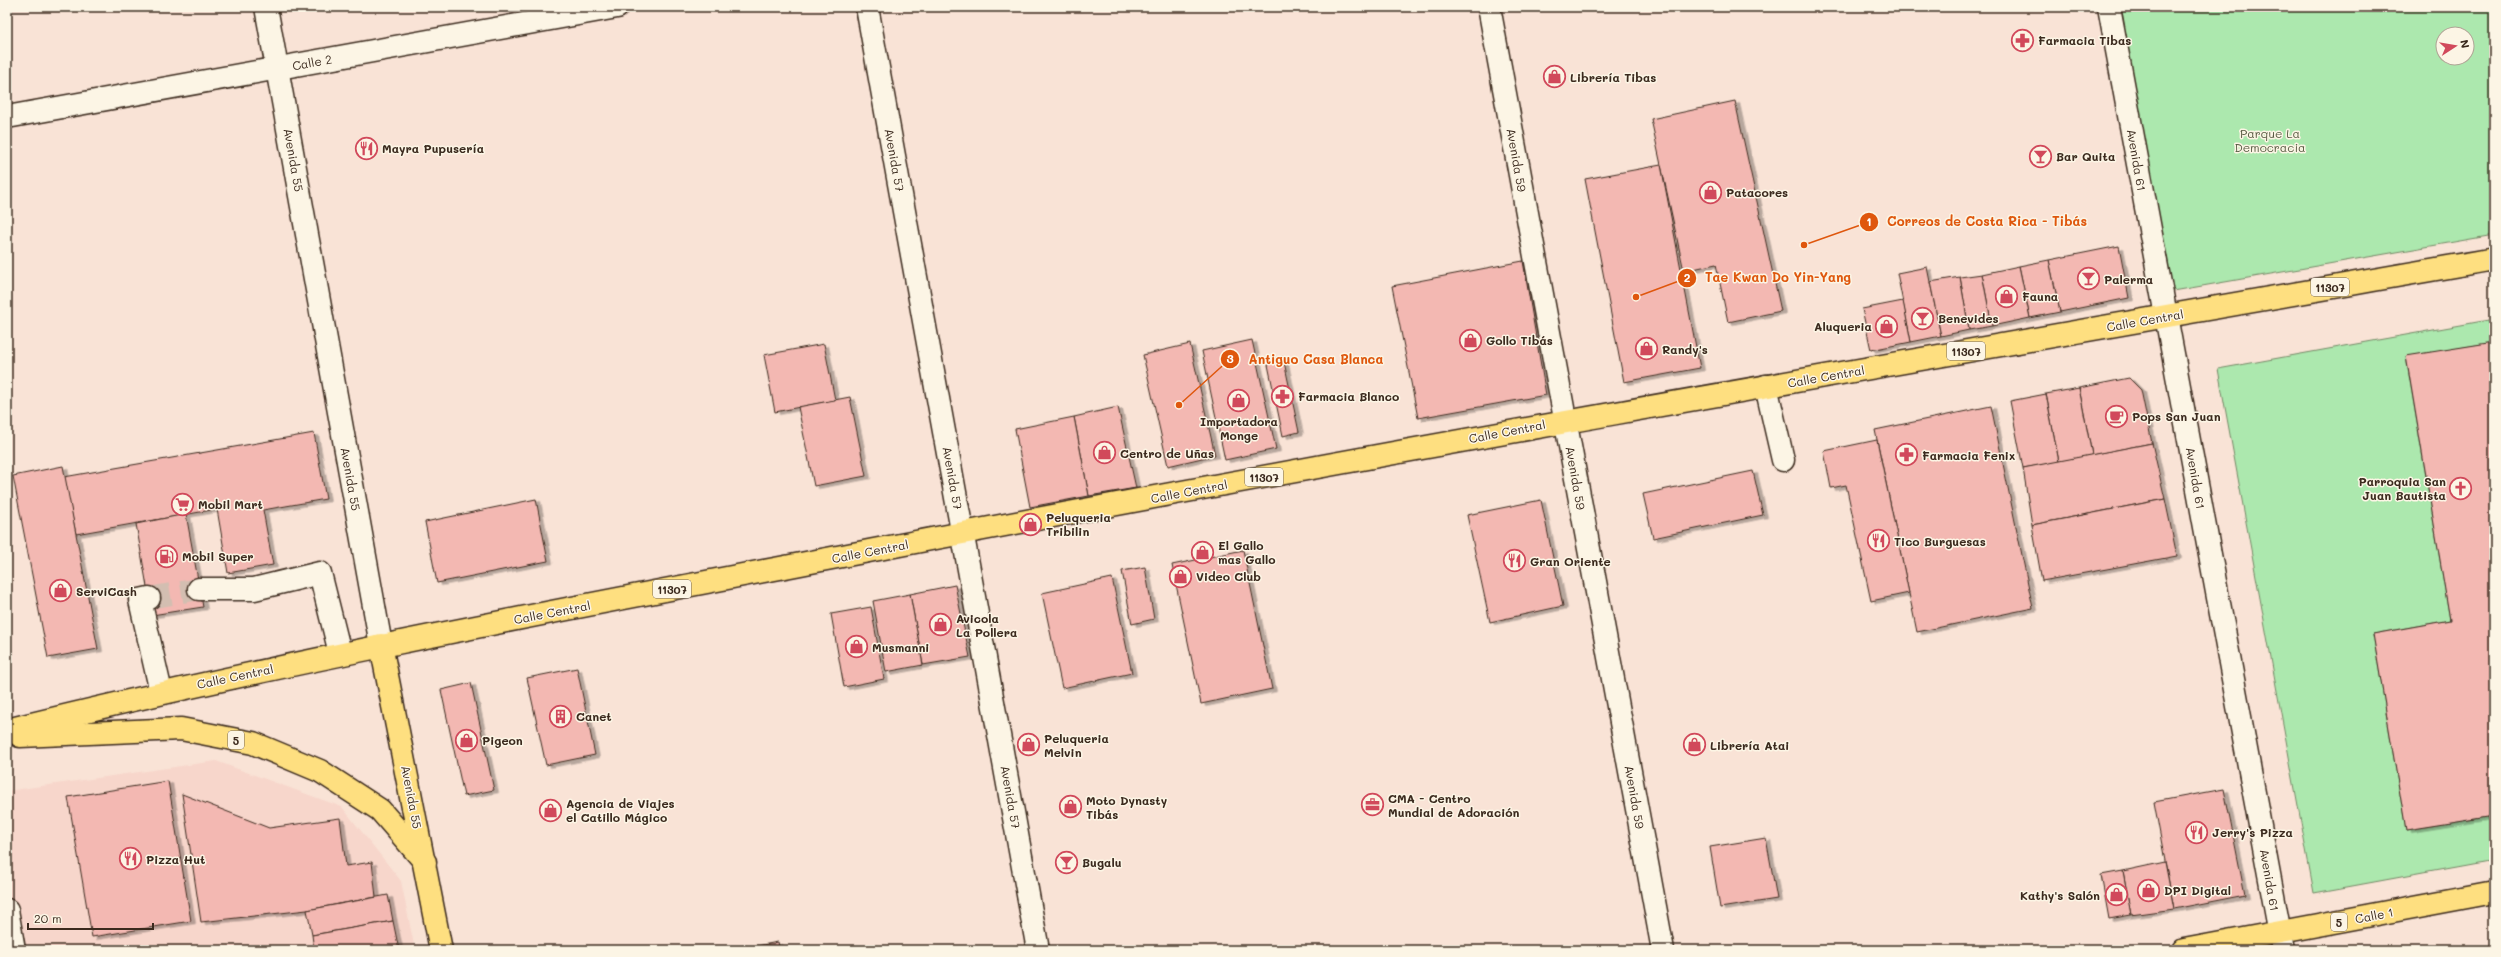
<svg xmlns="http://www.w3.org/2000/svg" width="2501" height="957" viewBox="0 0 2501 957" font-family="Mali,sans-serif">
<style>
.built{fill:#f7d6cb}
.green{fill:#ace8ae;stroke:#748966;fill-rule:evenodd}
.building{fill:#f3b8b2;stroke:#3b2a1e;filter:url(#shadow)}
.lines{fill:none;stroke-linecap:round;stroke-linejoin:round}
.minor-tunnel{stroke:#d3beb1;stroke-width:22;stroke-dasharray:22 11;stroke-linecap:butt}
.minor-casing{stroke:#3b2a1e;stroke-width:25}
.major-casing{stroke:#3b2a1e;stroke-width:25}
.minor{stroke:#fcf5e5;stroke-width:22}
.major{stroke:#fedf80;stroke-width:22}
.labels{text-anchor:middle;dominant-baseline:central;stroke-width:3;stroke-linejoin:round;paint-order:stroke}
.shield{fill:#fcf5e5;stroke:#75675a;stroke-width:1}
.shield-label{font-size:11px;font-weight:bold;fill:#3b2a1e}
.poi-label{font-size:12px;font-weight:bold;fill:#3b2a1e;stroke:#fcf5e5;text-anchor:start}
.street-label{font-size:12px;fill:#3b2a1e;stroke:#fcf5e5}
.park-label{font-size:12px;fill:#575a42;stroke:#fcf5e5}
.leader{fill:none;stroke:#df570d;stroke-width:1.5}
.callout-dot{fill:#df570d;stroke:#fcf5e5;stroke-width:1.5}
.mark-label{font-size:12px;text-anchor:middle;font-weight:bold;fill:#fff}
.callout-label{font-size:13px;text-anchor:middle;font-weight:bold;fill:#df570d;stroke:#fcf5e5;stroke-width:3;stroke-linejoin:round;paint-order:stroke}
</style>
<defs>
<filter id="shadow"><feDropShadow dx="4.5" dy="2.5" stdDeviation="0" flood-color="#0004"/></filter>
</defs>
<rect width="100%" height="100%" fill="#f9e3d6"/>
<filter id="ink" filterUnits="userSpaceOnUse"><feTurbulence type="fractalNoise" baseFrequency=".025" numOctaves="2"/><feDisplacementMap in="SourceGraphic" scale="8" xChannelSelector="R" yChannelSelector="G"/><feConvolveMatrix kernelMatrix="1 2 1 2 8 2 1 2 1" color-interpolation-filters="sRGB"/></filter>
<g filter="url(#ink)">
<path class="built" d="M 216,761 L 342,807 L 401,881 L 415,950 L 7,950 L 7,791 Z"/>
<g class="green">
<path d="M 2109,7 L 2494,7 L 2494,235 L 2162,293 ZM 2443,34 L 2467,34 L 2467,58 L 2443,58 Z"/>
<path d="M 2494,319 L 2494,342 L 2406,357 L 2450,620 L 2373,634 L 2406,830 L 2494,816 L 2494,860 L 2314,893 L 2218,369 Z"/>
</g>
<g class="building">
<path d="M 1735,101 L 1781,311 L 1728,322 L 1716,264 L 1684,271 L 1651,119 Z"/>
<path d="M 1661,165 L 1700,368 L 1624,382 L 1585,179 Z"/>
<path d="M 2119,246 L 2129,298 L 2060,312 L 2049,260 Z"/>
<path d="M 2049,260 L 2060,312 L 2030,318 L 2019,266 Z"/>
<path d="M 1523,261 L 1546,395 L 1418,418 L 1392,286 Z"/>
<path d="M 2019,266 L 2030,318 L 1992,326 L 1982,274 Z"/>
<path d="M 1927,267 L 1941,336 L 1911,342 L 1897,273 Z"/>
<path d="M 1982,274 L 1992,326 L 1969,330 L 1960,277 Z"/>
<path d="M 1960,277 L 1969,330 L 1941,336 L 1930,282 Z"/>
<path d="M 1903,301 L 1911,342 L 1871,350 L 1862,309 Z"/>
<path d="M 1252,340 L 1276,449 L 1225,460 L 1202,351 Z"/>
<path d="M 2494,342 L 2494,816 L 2406,830 L 2373,634 L 2450,620 L 2406,356 Z"/>
<path d="M 824,344 L 835,400 L 775,412 L 764,355 Z"/>
<path d="M 1190,344 L 1215,455 L 1168,466 L 1143,355 Z"/>
<path d="M 1283,357 L 1299,432 L 1283,436 L 1267,360 Z"/>
<path d="M 2129,378 L 2141,390 L 2152,443 L 2092,455 L 2079,388 Z"/>
<path d="M 2079,388 L 2092,455 L 2059,462 L 2046,394 Z"/>
<path d="M 2046,394 L 2059,462 L 2023,468 L 2010,401 Z"/>
<path d="M 850,397 L 866,476 L 814,486 L 798,407 Z"/>
<path d="M 1991,406 L 2033,608 L 1917,632 L 1875,430 Z"/>
<path d="M 1118,407 L 1136,488 L 1089,496 L 1074,417 Z"/>
<path d="M 1074,417 L 1089,496 L 1030,507 L 1015,429 Z"/>
<path d="M 314,433 L 326,499 L 263,510 L 273,565 L 228,573 L 217,509 L 76,534 L 64,477 Z"/>
<path d="M 1877,440 L 1909,593 L 1871,601 L 1846,485 L 1831,488 L 1824,451 Z"/>
<path d="M 2152,443 L 2165,499 L 2032,525 L 2023,468 Z"/>
<path d="M 63,466 L 98,649 L 48,658 L 13,476 Z"/>
<path d="M 1753,471 L 1763,515 L 1653,538 L 1643,494 Z"/>
<path d="M 536,499 L 548,561 L 437,583 L 425,522 Z"/>
<path d="M 2165,499 L 2177,556 L 2042,581 L 2032,525 Z"/>
<path d="M 1541,500 L 1563,606 L 1490,622 L 1467,515 Z"/>
<path d="M 186,514 L 203,607 L 152,615 L 136,524 Z"/>
<path d="M 1243,550 L 1272,689 L 1201,704 L 1172,565 Z"/>
<path d="M 1145,567 L 1154,619 L 1132,624 L 1122,571 Z"/>
<path d="M 1112,578 L 1132,673 L 1062,688 L 1042,593 Z"/>
<path d="M 955,585 L 970,657 L 923,665 L 910,594 Z"/>
<path d="M 910,594 L 923,665 L 886,672 L 873,601 Z"/>
<path d="M 871,607 L 884,679 L 844,687 L 831,614 Z"/>
<path d="M 577,668 L 595,755 L 546,765 L 527,678 Z"/>
<path d="M 471,683 L 494,790 L 464,796 L 441,690 Z"/>
<path d="M 168,781 L 191,921 L 92,937 L 68,797 Z"/>
<path d="M 2224,789 L 2245,895 L 2174,909 L 2154,802 Z"/>
<path d="M 182,794 L 269,828 L 340,818 L 346,866 L 372,862 L 376,897 L 307,910 L 201,922 Z"/>
<path d="M 1766,838 L 1777,899 L 1720,908 L 1710,847 Z"/>
<path d="M 2165,862 L 2174,909 L 2131,915 L 2123,871 Z"/>
<path d="M 2123,871 L 2131,915 L 2109,919 L 2101,875 Z"/>
<path d="M 388,895 L 393,921 L 312,935 L 307,910 Z"/>
<path d="M 393,921 L 399,950 L 314,950 L 312,935 Z"/>
<path d="M 778,942 L 780,950 L 736,950 Z"/>
<path d="M 2457,947 L 2458,950 L 2446,950 Z"/>
</g>
<g class="lines">
<path class="minor-tunnel" d="M 149,598 L 199,589"/>
<defs>
<g id="minor">
<path d="M 266,7 L 381,645"/>
<path d="M 867,7 L 1038,950"/>
<path d="M 1489,7 L 1663,950"/>
<path d="M 2109,7 L 2283,950"/>
<path d="M 7,117 L 617,7"/>
<path d="M 1766,386 L 1783,460"/>
<path d="M 199,589 L 254,589 L 320,573 L 340,653"/>
<path d="M 149,598 L 140,600 L 161,692"/>
<path d="M 7,910 L 14,950"/>
</g>
<g id="major">
<path d="M 381,645 L 441,950"/>
<path d="M 7,730 C 295,659 587,605 879,549 C 1416,446 1955,353 2494,259"/>
<path d="M 20,736 L 181,729 L 253,743 L 320,771 L 380,810 L 425,862"/>
<path d="M 2184,950 L 2494,892"/>
</g>
</defs>
<use href="#minor" class="minor-casing"/>
<use href="#major" class="major-casing"/>
<use href="#minor" class="minor"/>
<use href="#major" class="major"/>
</g>
</g>
<defs>
<symbol id="pharmacy-ring" viewBox="-11 -11 22 22"><circle r="9.5" fill="#fcf5e5" stroke="#d1495b" stroke-width="1.5"/><path d="M-2-6h4v4h4v4h-4v4h-4v-4h-4v-4h4Z" fill="#d1495b"/></symbol>
<symbol id="shop-ring" viewBox="-11 -11 22 22"><circle r="9.5" fill="#fcf5e5" stroke="#d1495b" stroke-width="1.5"/><path d="M-5-2.5h2.3a2.7 3.5 0 0 1 5.4 0H5L5.5 6h-11ZM-1.5-2.5h3a1.5 2.3 0 0 0-3 0Z" fill="#d1495b"/></symbol>
<symbol id="restaurant-ring" viewBox="-11 -11 22 22"><circle r="9.5" fill="#fcf5e5" stroke="#d1495b" stroke-width="1.5"/><path d="M-5-6h1v4h1v-4h1v4h1v-4h1v5L-1.5 .5V6h-2V.5L-5-1ZM5-6V6H3V1.5H1.5Q1.5-4 5-6Z" fill="#d1495b"/></symbol>
<symbol id="bar-ring" viewBox="-11 -11 22 22"><circle r="9.5" fill="#fcf5e5" stroke="#d1495b" stroke-width="1.5"/><path d="M-6-5H6L.8 .8V4.5H3.5V6h-7V4.5H-.8V.8Z" fill="#d1495b"/></symbol>
<symbol id="cafe-ring" viewBox="-11 -11 22 22"><circle r="9.5" fill="#fcf5e5" stroke="#d1495b" stroke-width="1.5"/><path d="M-5.5-4.5H6V0H3Q3 3.5 0 3.5H-2.5Q-5.5 3.5-5.5 0ZM3-3.2v2h1.7v-2ZM-6 4.5H4V6H-6Z" fill="#d1495b"/></symbol>
<symbol id="church-ring" viewBox="-11 -11 22 22"><circle r="9.5" fill="#fcf5e5" stroke="#d1495b" stroke-width="1.5"/><path d="M-1.2-6h2.4v3.5h3.3v2.4h-3.3V6h-2.4V-.1h-3.3v-2.4h3.3Z" fill="#d1495b"/></symbol>
<symbol id="supermarket-ring" viewBox="-11 -11 22 22"><circle r="9.5" fill="#fcf5e5" stroke="#d1495b" stroke-width="1.5"/><path d="M-6-5.5h2.5l.6 2H6L4.5 2H-2.5L-4.4-4H-6ZM-1.5 3.2a1.3 1.3 0 1 0 .1 0ZM3 3.2a1.3 1.3 0 1 0 .1 0Z" fill="#d1495b"/></symbol>
<symbol id="fuel-ring" viewBox="-11 -11 22 22"><circle r="9.5" fill="#fcf5e5" stroke="#d1495b" stroke-width="1.5"/><path d="M-5.5-6h7V0h2V4h1.3V-2.5L3-4.5l.8-.8L6-3V5H2.5V1h-1V6h-7ZM-4.2-4.7v3.2H.2V-4.7Z" fill="#d1495b"/></symbol>
<symbol id="building-ring" viewBox="-11 -11 22 22"><circle r="9.5" fill="#fcf5e5" stroke="#d1495b" stroke-width="1.5"/><path d="M-4-6H4V6H1V3H-1V6H-4ZM-2.5-4.3h1.7v1.8h-1.7ZM.8-4.3h1.7v1.8H.8ZM-2.5-1h1.7V.8h-1.7ZM.8-1h1.7V.8H.8Z" fill="#d1495b"/></symbol>
<symbol id="office-ring" viewBox="-11 -11 22 22"><circle r="9.5" fill="#fcf5e5" stroke="#d1495b" stroke-width="1.5"/><path d="M-6-3h4V-5.5h4V-3h4V5H-6ZM-1-4.5V-3h2v-1.5ZM-6 0V1H6V0Z" fill="#d1495b"/></symbol>
</defs>
<g fill-rule="evenodd">
<use href="#pharmacy-ring" x="2010" y="28" width="25" height="25"/>
<use href="#shop-ring" x="1542" y="64" width="25" height="25"/>
<use href="#restaurant-ring" x="354" y="136" width="25" height="25"/>
<use href="#bar-ring" x="2028" y="144" width="25" height="25"/>
<use href="#shop-ring" x="1698" y="180" width="25" height="25"/>
<use href="#bar-ring" x="2076" y="266" width="25" height="25"/>
<use href="#shop-ring" x="1994" y="284" width="25" height="25"/>
<use href="#bar-ring" x="1910" y="306" width="25" height="25"/>
<use href="#shop-ring" x="1874" y="314" width="25" height="25"/>
<use href="#shop-ring" x="1458" y="328" width="25" height="25"/>
<use href="#shop-ring" x="1634" y="336" width="25" height="25"/>
<use href="#pharmacy-ring" x="1270" y="384" width="25" height="25"/>
<use href="#shop-ring" x="1226" y="388" width="25" height="25"/>
<use href="#cafe-ring" x="2104" y="404" width="25" height="25"/>
<use href="#shop-ring" x="1092" y="440" width="25" height="25"/>
<use href="#pharmacy-ring" x="1894" y="442" width="25" height="25"/>
<use href="#church-ring" x="2448" y="476" width="25" height="25"/>
<use href="#supermarket-ring" x="170" y="492" width="25" height="25"/>
<use href="#shop-ring" x="1018" y="512" width="25" height="25"/>
<use href="#restaurant-ring" x="1866" y="528" width="25" height="25"/>
<use href="#shop-ring" x="1190" y="540" width="25" height="25"/>
<use href="#fuel-ring" x="154" y="544" width="25" height="25"/>
<use href="#restaurant-ring" x="1502" y="548" width="25" height="25"/>
<use href="#shop-ring" x="1168" y="564" width="25" height="25"/>
<use href="#shop-ring" x="48" y="578" width="25" height="25"/>
<use href="#shop-ring" x="928" y="612" width="25" height="25"/>
<use href="#shop-ring" x="844" y="634" width="25" height="25"/>
<use href="#building-ring" x="548" y="704" width="25" height="25"/>
<use href="#shop-ring" x="454" y="728" width="25" height="25"/>
<use href="#shop-ring" x="1016" y="732" width="25" height="25"/>
<use href="#shop-ring" x="1682" y="732" width="25" height="25"/>
<use href="#office-ring" x="1360" y="792" width="25" height="25"/>
<use href="#shop-ring" x="1058" y="794" width="25" height="25"/>
<use href="#shop-ring" x="538" y="798" width="25" height="25"/>
<use href="#restaurant-ring" x="2184" y="820" width="25" height="25"/>
<use href="#restaurant-ring" x="118" y="846" width="25" height="25"/>
<use href="#bar-ring" x="1054" y="850" width="25" height="25"/>
<use href="#shop-ring" x="2136" y="878" width="25" height="25"/>
<use href="#shop-ring" x="2104" y="882" width="25" height="25"/>
</g>
<g class="labels">
<g class="shield">
<rect x="2311" y="278" width="38" height="18" rx="3"/>
<rect x="1947" y="342" width="38" height="18" rx="3"/>
<rect x="1245" y="468" width="38" height="18" rx="3"/>
<rect x="653" y="580" width="38" height="18" rx="3"/>
<rect x="228" y="731" width="16" height="18" rx="3"/>
<rect x="2331" y="913" width="16" height="18" rx="3"/>
</g>
<g class="shield-label">
<text x="2330" y="287">11307</text>
<text x="1966" y="351">11307</text>
<text x="1264" y="477">11307</text>
<text x="672" y="589">11307</text>
<text x="236" y="740">5</text>
<text x="2339" y="922">5</text>
</g>
<g class="poi-label">
<text x="2038" y="40">Farmacia Tibas</text>
<text x="1570" y="77">Librería Tibas</text>
<text x="382" y="148">Mayra Pupusería</text>
<text x="2056" y="156">Bar Quita</text>
<text x="1726" y="192">Patacores</text>
<text x="2104" y="279">Palerma</text>
<text x="2022" y="296">Fauna</text>
<text x="1938" y="318">Benevides</text>
<text x="1872" y="326" text-anchor="end">Aluqueria</text>
<text x="1486" y="340">Gollo Tibás</text>
<text x="1662" y="349">Randy's</text>
<text x="1298" y="396">Farmacia Blanco</text>
<text x="2132" y="416">Pops San Juan</text>
<text x="1239" y="421" text-anchor="middle">Importadora<tspan x="1239" dy="14">Monge</tspan></text>
<text x="1120" y="453">Centro de Uñas</text>
<text x="1922" y="455">Farmacia Fenix</text>
<text x="2446" y="481" text-anchor="end">Parroquia San<tspan x="2446" dy="14">Juan Bautista</tspan></text>
<text x="198" y="504">Mobil Mart</text>
<text x="1046" y="517">Peluqueria<tspan x="1046" dy="14">Tribilin</tspan></text>
<text x="1894" y="541">Tico Burguesas</text>
<text x="1218" y="545">El Gallo<tspan x="1218" dy="14">mas Gallo</tspan></text>
<text x="182" y="556">Mobil Super</text>
<text x="1530" y="561">Gran Oriente</text>
<text x="1196" y="576">Video Club</text>
<text x="76" y="591">ServiCash</text>
<text x="956" y="618">Avicola<tspan x="956" dy="14">La Pollera</tspan></text>
<text x="872" y="647">Musmanni</text>
<text x="576" y="716">Canet</text>
<text x="1044" y="738">Peluqueria<tspan x="1044" dy="14">Melvin</tspan></text>
<text x="482" y="740">Pigeon</text>
<text x="1710" y="745">Librería Atai</text>
<text x="1388" y="798">CMA - Centro<tspan x="1388" dy="14">Mundial de Adoración</tspan></text>
<text x="1086" y="800">Moto Dynasty<tspan x="1086" dy="14">Tibás</tspan></text>
<text x="566" y="803">Agencia de Viajes<tspan x="566" dy="14">el Catillo Mágico</tspan></text>
<text x="2212" y="832">Jerry's Pizza</text>
<text x="146" y="859">Pizza Hut</text>
<text x="1082" y="862">Bugalu</text>
<text x="2164" y="890">DPI Digital</text>
<text x="2100" y="895" text-anchor="end">Kathy's Salón</text>
</g>
<g class="street-label">
<text transform="translate(312 62) rotate(-10)">Calle 2</text>
<text transform="translate(294 160) rotate(80)">Avenida 55</text>
<text transform="translate(895 160) rotate(80)">Avenida 57</text>
<text transform="translate(1517 160) rotate(80)">Avenida 59</text>
<text transform="translate(2137 160) rotate(80)">Avenida 61</text>
<text transform="translate(2145 320) rotate(-10)">Calle Central</text>
<text transform="translate(1826 376) rotate(-10)">Calle Central</text>
<text transform="translate(1507 431) rotate(-11)">Calle Central</text>
<text transform="translate(953 478) rotate(80)">Avenida 57</text>
<text transform="translate(1576 478) rotate(80)">Avenida 59</text>
<text transform="translate(2196 478) rotate(80)">Avenida 61</text>
<text transform="translate(351 479) rotate(80)">Avenida 55</text>
<text transform="translate(1189 491) rotate(-11)">Calle Central</text>
<text transform="translate(870 551) rotate(-11)">Calle Central</text>
<text transform="translate(552 612) rotate(-11)">Calle Central</text>
<text transform="translate(235 676) rotate(-12)">Calle Central</text>
<text transform="translate(412 797) rotate(79)">Avenida 55</text>
<text transform="translate(1011 797) rotate(80)">Avenida 57</text>
<text transform="translate(1635 797) rotate(80)">Avenida 59</text>
<text transform="translate(2270 880) rotate(80)">Avenida 61</text>
<text transform="translate(2374 915) rotate(-11)">Calle 1</text>
</g>
<g class="park-label">
<text x="2270" y="133">Parque La<tspan x="2270" dy="14">Democracia</tspan></text>
</g>
</g>
<path class="leader" d="M1804 245L1869 222M1636 297L1687 278M1179 405L1230 359"/>
<g class="callout-dot">
<circle cx="1804" cy="245" r="4"/>
<circle cx="1636" cy="297" r="4"/>
<circle cx="1179" cy="405" r="4"/>
<circle cx="1869" cy="222" r="10"/>
<circle cx="1687" cy="278" r="10"/>
<circle cx="1230" cy="359" r="10"/>
</g>
<g class="mark-label">
<text x="1869" y="226">1</text>
<text x="1687" y="282">2</text>
<text x="1230" y="363">3</text>
</g>
<g class="callout-label">
<text x="1987" y="226">Correos de Costa Rica - Tibás</text>
<text x="1778" y="282">Tae Kwan Do Yin-Yang</text>
<text x="1316" y="364">Antiguo Casa Blanca</text>
</g>
<rect width="2501" height="957" fill="none" stroke="#fcf5e5" stroke-width="24"/>
<rect x="12" y="12" width="2477" height="933" fill="none" stroke="#3b2a1e" stroke-width="1.5" filter="url(#ink)"/>
<g transform="translate(2455 46) rotate(78)"><circle r="19" fill="#fcf5e5" stroke="#afa495"/>
<path d="M0-3L7 15L0 10L-7 15Z" fill="#d1495b"/>
<text y="-6" font-size="11" font-weight="bold" text-anchor="middle" fill="#3b2a1e">N</text>
</g>
<path d="M28 923v6h125v-6" fill="none" stroke="#3b2a1e" stroke-width="2"/>
<text x="34" y="923" font-size="12" fill="#3b2a1e" stroke="#fcf5e5" stroke-width="3" paint-order="stroke">20 m</text>
</svg>
